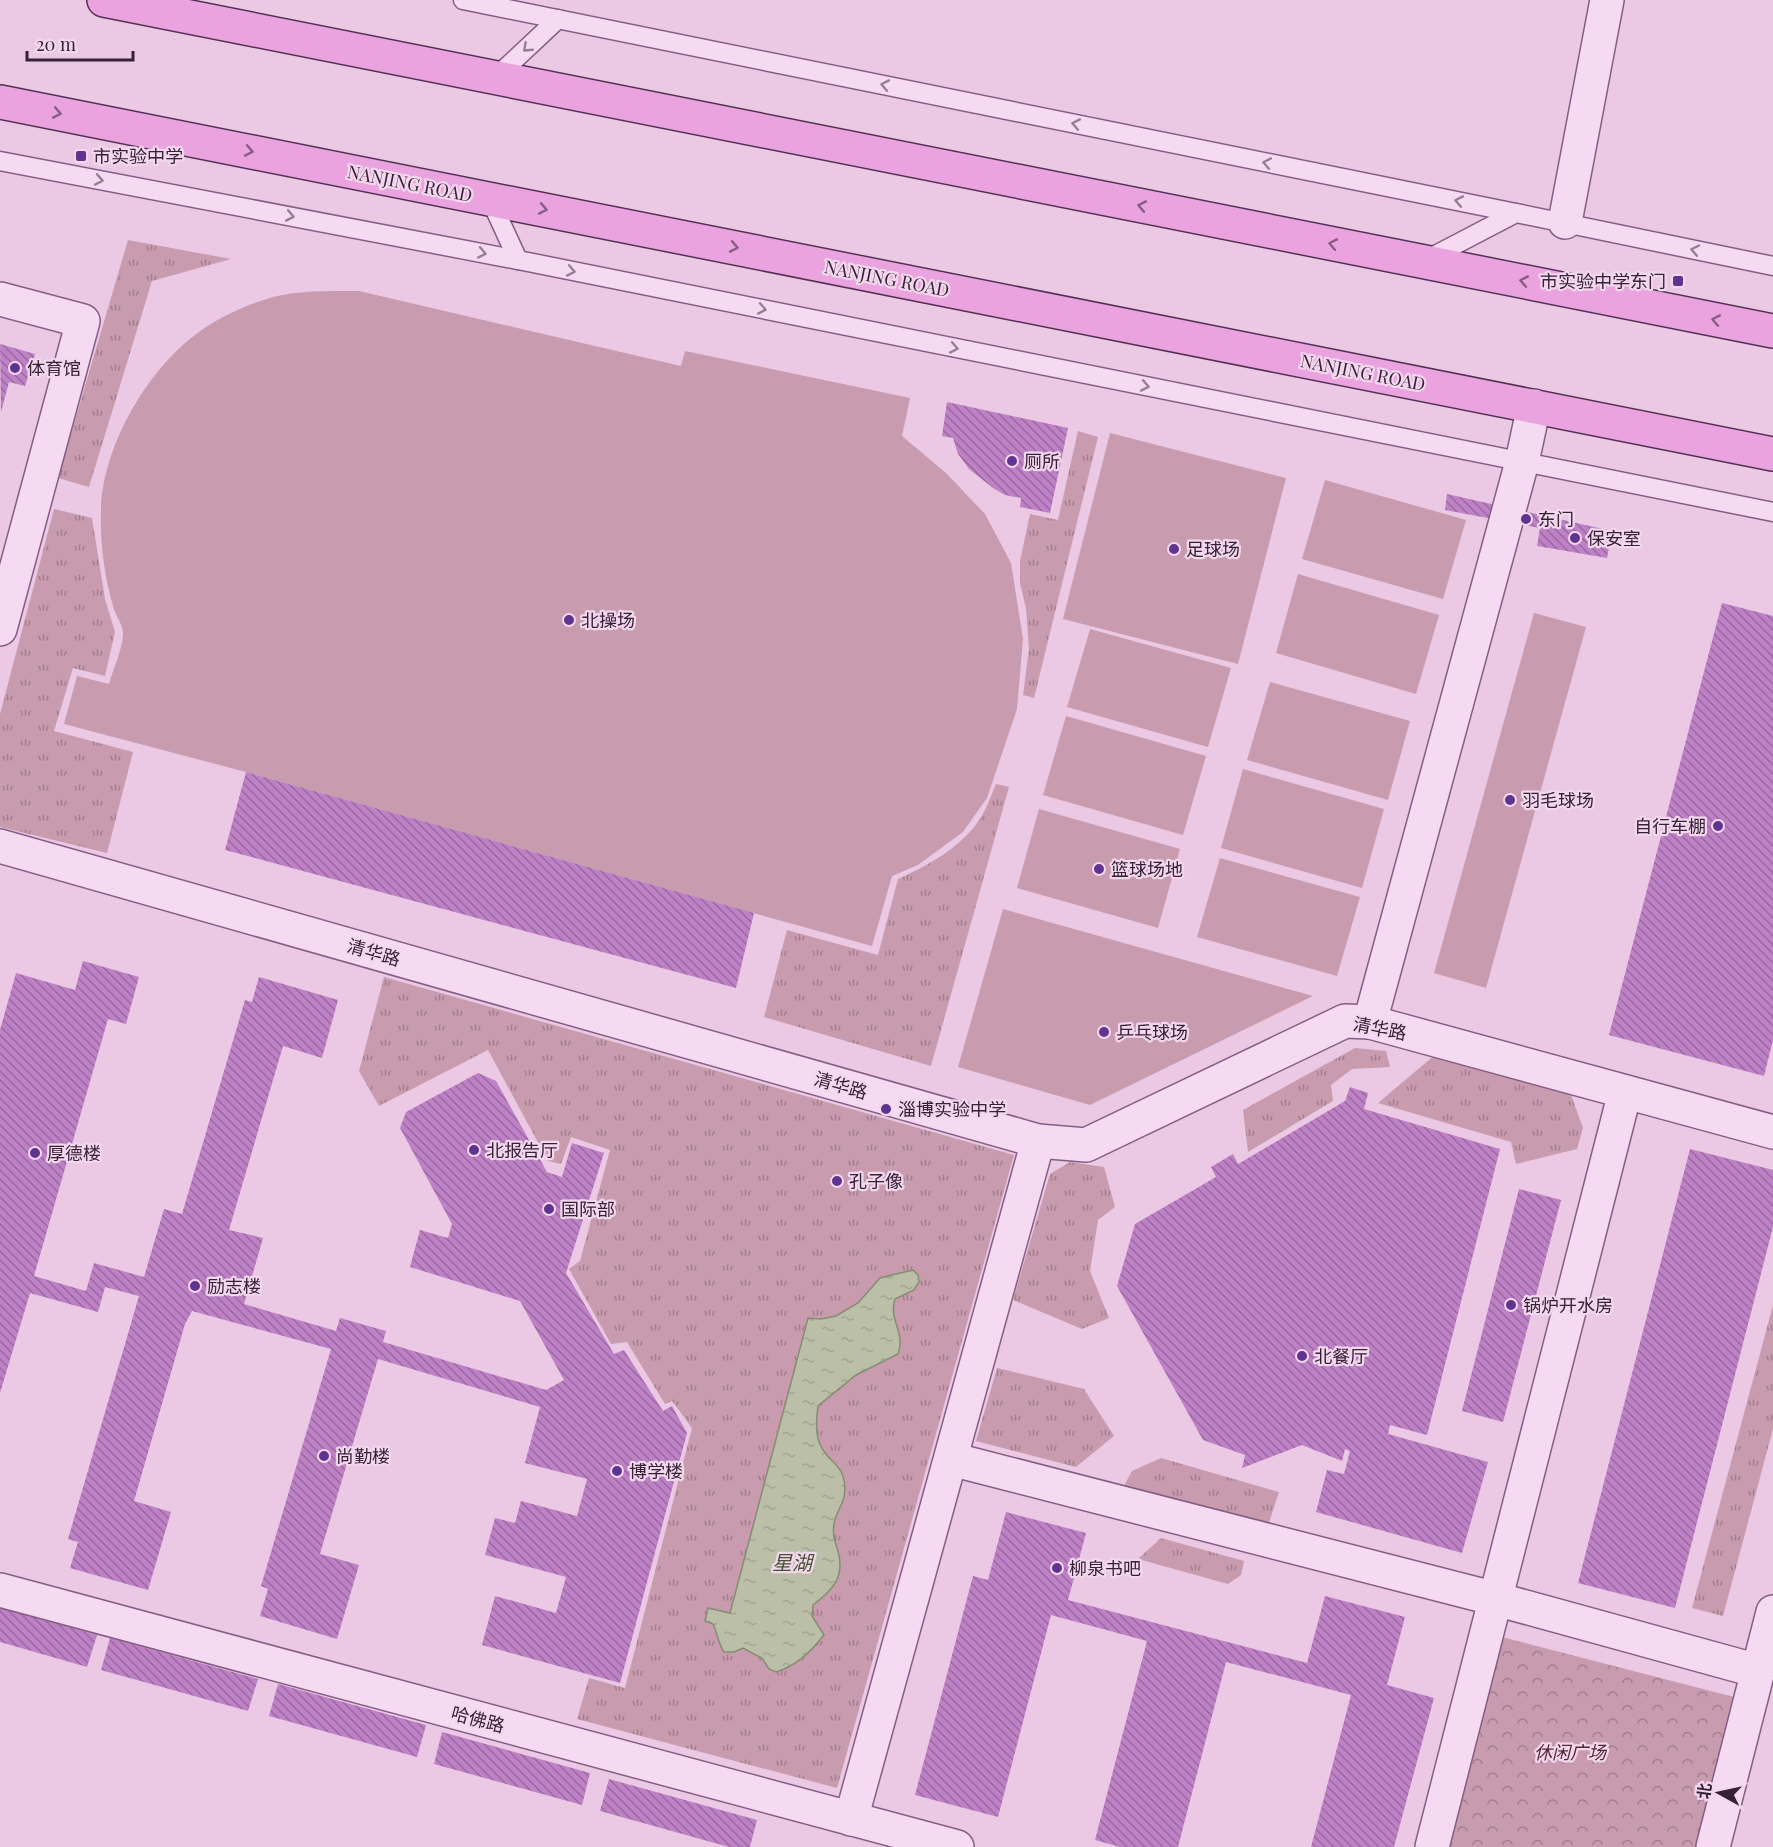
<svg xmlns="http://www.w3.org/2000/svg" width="1773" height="1847" viewBox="0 0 1773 1847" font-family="'Playfair Display','Noto Sans SC',serif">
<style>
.grass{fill:url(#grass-tufts)}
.forest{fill:url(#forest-crowns)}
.garden{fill:#c89cae}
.water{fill:url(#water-ripples);stroke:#868d70;stroke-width:1.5}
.building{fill:url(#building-back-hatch)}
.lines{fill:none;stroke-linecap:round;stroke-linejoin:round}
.lane-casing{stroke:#855e85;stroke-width:21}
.street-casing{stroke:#855e85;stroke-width:36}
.primary-casing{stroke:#523254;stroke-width:36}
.lane{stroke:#f6daf1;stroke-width:18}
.street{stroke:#f6daf1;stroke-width:33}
.primary{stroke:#eaa3de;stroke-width:33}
.oneway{stroke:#967e94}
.oneway2{stroke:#875c82}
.poi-dot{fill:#5f338f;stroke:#f3d7ed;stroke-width:2}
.labels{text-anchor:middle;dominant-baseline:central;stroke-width:4.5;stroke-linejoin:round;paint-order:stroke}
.poi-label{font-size:18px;fill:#362137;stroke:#f3d7ed;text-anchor:start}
.street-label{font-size:18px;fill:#362137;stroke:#f3d7ed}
.park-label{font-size:18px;font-style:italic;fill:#512934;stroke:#f3d7ed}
.water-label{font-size:20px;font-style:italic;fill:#465531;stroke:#f3d7ed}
</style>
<defs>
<pattern id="grass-tufts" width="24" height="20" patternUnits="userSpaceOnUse" patternTransform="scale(1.5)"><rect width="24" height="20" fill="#c89cae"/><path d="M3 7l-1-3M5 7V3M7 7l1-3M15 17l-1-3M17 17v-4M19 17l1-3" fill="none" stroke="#a37f8e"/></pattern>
<pattern id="forest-crowns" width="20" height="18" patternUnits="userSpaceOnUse" patternTransform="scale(1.5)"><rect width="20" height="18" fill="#c89cae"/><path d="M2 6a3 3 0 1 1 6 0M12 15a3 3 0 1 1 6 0" fill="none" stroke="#a37f8e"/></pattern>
<pattern id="water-ripples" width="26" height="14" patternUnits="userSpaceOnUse" patternTransform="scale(1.5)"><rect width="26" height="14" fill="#bbbfa8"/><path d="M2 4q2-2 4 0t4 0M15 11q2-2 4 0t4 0" fill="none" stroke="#a1a491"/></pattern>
<pattern id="building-back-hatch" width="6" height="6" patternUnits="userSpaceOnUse" patternTransform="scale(1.5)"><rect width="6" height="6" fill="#be81c6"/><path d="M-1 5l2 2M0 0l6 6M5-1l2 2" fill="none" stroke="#9b69a2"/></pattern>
</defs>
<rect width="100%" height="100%" fill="#ebc8e4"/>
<g class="grass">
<path d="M 128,240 L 231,259 L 152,281 L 89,487 L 58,478 Z"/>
<path d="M 1078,431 L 1098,437 L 1034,698 L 1023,695 L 1029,649 L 1026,608 L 1020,584 L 1020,561 L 1030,514 L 1058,520 Z"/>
<path d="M 54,509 L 92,518 L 105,599 L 115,632 L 105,676 L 73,668 L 54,731 L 133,752 L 107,853 L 0,827 L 0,714 Z"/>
<path d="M 996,784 L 1009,787 L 931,1066 L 764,1017 L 787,930 L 878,955 L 898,879 C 931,864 968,844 985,810 C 989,802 992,793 996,784 Z"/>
<path d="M 384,977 L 1014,1155 L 837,1788 L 577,1719 L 589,1678 L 625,1688 L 692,1428 L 672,1401 L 665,1404 L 627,1342 L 611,1344 L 569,1269 L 580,1261 L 610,1150 L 571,1137 L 561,1164 L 548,1161 L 488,1050 L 379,1106 L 359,1071 Z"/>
<path d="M 1355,1048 L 1386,1051 L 1390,1067 L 1352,1069 L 1331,1085 L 1333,1101 L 1248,1152 L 1243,1110 Z"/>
<path d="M 1436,1054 L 1570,1092 L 1583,1128 L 1577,1149 L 1516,1164 L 1511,1142 L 1378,1103 Z"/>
<path d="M 1070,1162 L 1104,1167 L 1115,1207 L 1098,1220 L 1090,1271 L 1109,1318 L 1082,1329 L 1013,1300 L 1050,1174 Z"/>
<path d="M 1773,1305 L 1773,1429 L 1723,1616 L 1692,1608 Z"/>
<path d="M 997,1368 L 1084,1389 L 1114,1436 L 1076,1467 L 976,1441 Z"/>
<path d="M 1161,1458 L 1279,1492 L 1267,1529 L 1122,1490 L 1132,1471 Z"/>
<path d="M 1161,1538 L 1244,1561 L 1241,1575 L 1228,1584 L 1138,1559 Z"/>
</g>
<path class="forest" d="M 1502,1637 L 1734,1697 L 1696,1847 L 1448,1847 Z"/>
<g class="garden">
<path d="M 359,291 L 681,366 L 685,351 L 910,398 L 902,436 L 946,473 L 985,514 L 1011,563 L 1023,639 L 1017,709 L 987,798 L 963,832 L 918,865 L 892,876 L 872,946 L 246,772 L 64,724 L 77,676 L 109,684 C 113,669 122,651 123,635 C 124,626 115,615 113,606 C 104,575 100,542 101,511 C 102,448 146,372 195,335 C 217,318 246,305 273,297 C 301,290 330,291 359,291 Z"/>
<path d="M 1110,433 L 1286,478 L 1238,664 L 1063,619 Z"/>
<path d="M 1325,480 L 1466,520 L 1443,599 L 1302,559 Z"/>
<path d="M 1298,574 L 1439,615 L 1416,694 L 1276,653 Z"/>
<path d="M 1534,613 L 1586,627 L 1486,988 L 1434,973 Z"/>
<path d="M 1090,629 L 1231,668 L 1208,747 L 1067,707 Z"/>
<path d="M 1270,682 L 1410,721 L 1388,800 L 1247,760 Z"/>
<path d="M 1066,716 L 1206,756 L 1183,835 L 1043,795 Z"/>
<path d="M 1243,769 L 1384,809 L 1362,888 L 1221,848 Z"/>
<path d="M 1039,809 L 1180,849 L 1158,928 L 1017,888 Z"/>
<path d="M 1220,858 L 1360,897 L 1337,976 L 1197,937 Z"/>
<path d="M 1003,909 L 1313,996 L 1090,1105 L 958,1067 Z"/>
</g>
<path class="water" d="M 913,1270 L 918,1275 L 919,1282 L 914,1290 L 895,1299 C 888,1320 906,1332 898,1354 L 856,1375 L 818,1406 C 816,1422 814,1440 826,1454 C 833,1463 842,1468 844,1480 C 848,1502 837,1507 834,1524 C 832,1534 835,1541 838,1551 C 845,1577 833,1590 813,1605 L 812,1616 L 824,1635 C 811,1652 796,1666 776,1672 L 769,1669 L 762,1658 L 743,1648 L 734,1652 L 724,1652 C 717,1641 718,1634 713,1624 L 705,1621 L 708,1608 L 730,1613 L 808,1318 L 821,1319 L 836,1316 L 858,1303 L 880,1278 Z"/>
<g class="building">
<path d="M 0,344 L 35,354 L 25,386 L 9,382 L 1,412 Z"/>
<path d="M 947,402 L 1068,428 L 1050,513 L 1020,507 L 1021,498 L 1005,495 L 993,488 L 969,469 L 958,454 L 953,438 L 942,436 Z"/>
<path d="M 1447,494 L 1612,531 L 1607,558 L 1537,546 L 1540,528 L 1445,510 Z"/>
<path d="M 1722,603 L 1773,616 L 1773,1040 L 1764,1076 L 1609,1035 Z"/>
<path d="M 246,772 L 754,913 L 736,988 L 225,850 Z"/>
<path d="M 83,961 L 139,977 L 126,1024 L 108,1019 L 34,1276 L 86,1291 L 94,1263 L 144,1277 L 164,1209 L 182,1214 L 245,1000 L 252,1002 L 259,977 L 338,1000 L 322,1058 L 283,1046 L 229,1230 L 263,1238 L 244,1304 L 336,1331 L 340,1318 L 386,1331 L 383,1342 L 546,1390 L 564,1380 L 520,1301 L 410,1267 L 420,1230 L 448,1238 L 452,1224 L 400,1128 L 406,1112 L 478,1073 L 496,1081 L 547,1172 L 562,1177 L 572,1143 L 604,1153 L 566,1273 L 614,1354 L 624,1350 L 663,1411 L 672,1406 L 687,1433 L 620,1683 L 482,1645 L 495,1596 L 556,1613 L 566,1577 L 485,1555 L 495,1518 L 515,1523 L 521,1501 L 577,1516 L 587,1479 L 525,1463 L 540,1407 L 378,1359 L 320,1554 L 359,1565 L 337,1639 L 260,1616 L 268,1589 L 261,1586 L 331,1349 L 192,1311 L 185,1324 L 134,1501 L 171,1512 L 148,1590 L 70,1568 L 78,1542 L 68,1539 L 139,1296 L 105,1287 L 98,1312 L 30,1293 L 0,1393 L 0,1030 L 16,973 L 75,990 Z"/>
<path d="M 1350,1087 L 1368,1093 L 1364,1109 L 1500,1149 L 1427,1435 L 1390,1425 L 1388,1434 L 1488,1462 L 1462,1553 L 1316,1512 L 1327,1470 L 1344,1474 L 1350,1451 L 1345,1449 L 1342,1461 L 1302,1445 L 1242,1468 L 1245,1455 L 1203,1440 L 1117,1286 L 1135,1224 L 1216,1177 L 1211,1167 L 1233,1154 L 1238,1164 L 1345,1101 Z"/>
<path d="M 1690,1149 L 1773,1170 L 1773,1227 L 1675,1608 L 1578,1583 Z"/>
<path d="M 1519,1189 L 1561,1200 L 1503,1422 L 1462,1411 Z"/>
<path d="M 1006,1512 L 1086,1533 L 1068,1600 L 1307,1663 L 1325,1596 L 1405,1617 L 1387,1685 L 1434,1698 L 1394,1847 L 1311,1847 L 1351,1695 L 1226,1662 L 1178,1847 L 1120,1847 L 1095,1840 L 1147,1641 L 1051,1615 L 998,1817 L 915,1795 L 973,1576 L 988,1580 Z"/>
<path d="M 0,1608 L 97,1635 L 87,1667 L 0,1642 Z"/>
<path d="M 110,1638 L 258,1679 L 248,1711 L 101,1670 Z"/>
<path d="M 278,1684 L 426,1725 L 417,1757 L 269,1716 Z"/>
<path d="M 442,1732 L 590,1773 L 582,1805 L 434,1764 Z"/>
<path d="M 609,1779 L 757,1820 L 750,1847 L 729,1847 L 600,1811 Z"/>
</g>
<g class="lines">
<defs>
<g id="lane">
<path d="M 463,0 L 1516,213"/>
<path d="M 495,78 L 558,19"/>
<path d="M 0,161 L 518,260"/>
<path d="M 490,199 L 518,260 L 1773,512"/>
<path d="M 1426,260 L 1516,213 L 1773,266"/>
</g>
<g id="street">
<path d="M 1565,222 L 1607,0"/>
<path d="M 0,299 L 83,321 L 0,629"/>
<path d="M 0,846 L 1038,1141 L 1086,1145 L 1345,1021 L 1370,1022 L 1773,1132"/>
<path d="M 1370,1022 L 1522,462 L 1534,406"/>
<path d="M 951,1459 L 1496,1599 L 1758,1671"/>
<path d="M 0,1590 L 957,1847"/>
<path d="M 851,1819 L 1038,1141"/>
<path d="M 1432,1847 L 1625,1092"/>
<path d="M 1713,1847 L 1773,1612"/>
</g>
<g id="primary">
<path d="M 104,0 L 1773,331"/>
<path d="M 0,102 L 1773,454"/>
</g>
</defs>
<use href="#lane" class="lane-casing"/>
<use href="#street" class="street-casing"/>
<use href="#primary" class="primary-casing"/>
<use href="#lane" class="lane"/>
<use href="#street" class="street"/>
<use href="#primary" class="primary"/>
</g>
<defs><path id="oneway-chevron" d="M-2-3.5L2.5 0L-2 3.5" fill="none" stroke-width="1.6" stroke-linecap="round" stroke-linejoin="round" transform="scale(1.5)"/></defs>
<g class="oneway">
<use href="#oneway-chevron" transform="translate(527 48) rotate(137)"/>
<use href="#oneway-chevron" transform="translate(885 85) rotate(-169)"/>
<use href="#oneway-chevron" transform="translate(1076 124) rotate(-169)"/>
<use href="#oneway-chevron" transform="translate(1267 163) rotate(-169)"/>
<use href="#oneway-chevron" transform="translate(99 180) rotate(11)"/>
<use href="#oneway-chevron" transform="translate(1459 201) rotate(-169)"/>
<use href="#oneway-chevron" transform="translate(290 216) rotate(11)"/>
<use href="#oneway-chevron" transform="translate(1695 250) rotate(-168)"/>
<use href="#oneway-chevron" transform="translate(482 253) rotate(11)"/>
<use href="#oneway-chevron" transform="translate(571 271) rotate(11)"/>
<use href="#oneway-chevron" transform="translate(762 309) rotate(11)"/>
<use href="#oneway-chevron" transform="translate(954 348) rotate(11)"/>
<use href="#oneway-chevron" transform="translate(1145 386) rotate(11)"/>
</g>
<g class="oneway2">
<use href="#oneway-chevron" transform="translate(57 113) rotate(11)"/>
<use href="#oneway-chevron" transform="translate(249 151) rotate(11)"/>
<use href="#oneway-chevron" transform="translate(1142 206) rotate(-169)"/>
<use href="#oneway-chevron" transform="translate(543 209) rotate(11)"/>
<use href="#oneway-chevron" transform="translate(1333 244) rotate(-169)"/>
<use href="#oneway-chevron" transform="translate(734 247) rotate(11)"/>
<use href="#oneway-chevron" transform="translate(1524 281) rotate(-169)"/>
<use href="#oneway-chevron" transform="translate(1716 320) rotate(-169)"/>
</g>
<g class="poi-dot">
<rect x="75" y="150" width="12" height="12" rx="3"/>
<rect x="1672" y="275" width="12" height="12" rx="3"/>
<circle cx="15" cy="368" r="6"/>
<circle cx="1012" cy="461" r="6"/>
<circle cx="1526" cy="519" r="6"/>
<circle cx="1575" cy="538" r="6"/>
<circle cx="1174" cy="549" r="6"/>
<circle cx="569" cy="620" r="6"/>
<circle cx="1510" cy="800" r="6"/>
<circle cx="1718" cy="826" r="6"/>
<circle cx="1099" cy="869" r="6"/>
<circle cx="1104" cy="1032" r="6"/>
<circle cx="886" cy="1109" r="6"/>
<circle cx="474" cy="1150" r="6"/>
<circle cx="35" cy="1153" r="6"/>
<circle cx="837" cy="1181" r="6"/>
<circle cx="549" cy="1209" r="6"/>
<circle cx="195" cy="1286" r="6"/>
<circle cx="1511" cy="1305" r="6"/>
<circle cx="1302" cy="1356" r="6"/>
<circle cx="324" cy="1456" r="6"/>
<circle cx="617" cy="1471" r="6"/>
<circle cx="1057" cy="1568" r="6"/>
</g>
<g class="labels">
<g class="poi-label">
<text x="93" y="156">市实验中学</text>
<text x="1666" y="281" text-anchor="end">市实验中学东门</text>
<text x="27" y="368">体育馆</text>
<text x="1024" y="461">厕所</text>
<text x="1538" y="519">东门</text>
<text x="1587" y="538">保安室</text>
<text x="1186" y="549">足球场</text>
<text x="581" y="620">北操场</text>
<text x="1522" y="800">羽毛球场</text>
<text x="1706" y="826" text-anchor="end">自行车棚</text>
<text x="1111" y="869">篮球场地</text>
<text x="1116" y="1032">乒乓球场</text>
<text x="898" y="1109">淄博实验中学</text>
<text x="486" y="1150">北报告厅</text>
<text x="47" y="1153">厚德楼</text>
<text x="849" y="1181">孔子像</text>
<text x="561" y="1209">国际部</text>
<text x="207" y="1286">励志楼</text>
<text x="1523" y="1305">锅炉开水房</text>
<text x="1314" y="1356">北餐厅</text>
<text x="336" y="1456">尚勤楼</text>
<text x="629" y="1471">博学楼</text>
<text x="1069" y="1568">柳泉书吧</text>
</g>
<g class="street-label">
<text transform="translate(410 183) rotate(11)">NANJING ROAD</text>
<text transform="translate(887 278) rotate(11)">NANJING ROAD</text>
<text transform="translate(1363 372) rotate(11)">NANJING ROAD</text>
<text transform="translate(374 952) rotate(16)">清华路</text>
<text transform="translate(1380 1028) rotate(11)">清华路</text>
<text transform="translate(841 1085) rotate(16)">清华路</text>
<text transform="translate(478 1719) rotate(15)">哈佛路</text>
</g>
<g class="park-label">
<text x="1570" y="1752">休闲广场</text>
</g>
<g class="water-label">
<text x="792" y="1561">星湖</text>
</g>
</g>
<g transform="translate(1719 1793) rotate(278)" stroke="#f3d7ed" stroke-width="4.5" paint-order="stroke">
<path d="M0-4.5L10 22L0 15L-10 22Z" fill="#362137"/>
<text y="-9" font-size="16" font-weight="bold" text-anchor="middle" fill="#362137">北</text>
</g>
<path d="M27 51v9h106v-9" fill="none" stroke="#362137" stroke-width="3"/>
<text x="36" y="51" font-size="18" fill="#362137" stroke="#f3d7ed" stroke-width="4.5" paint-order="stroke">20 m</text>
</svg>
